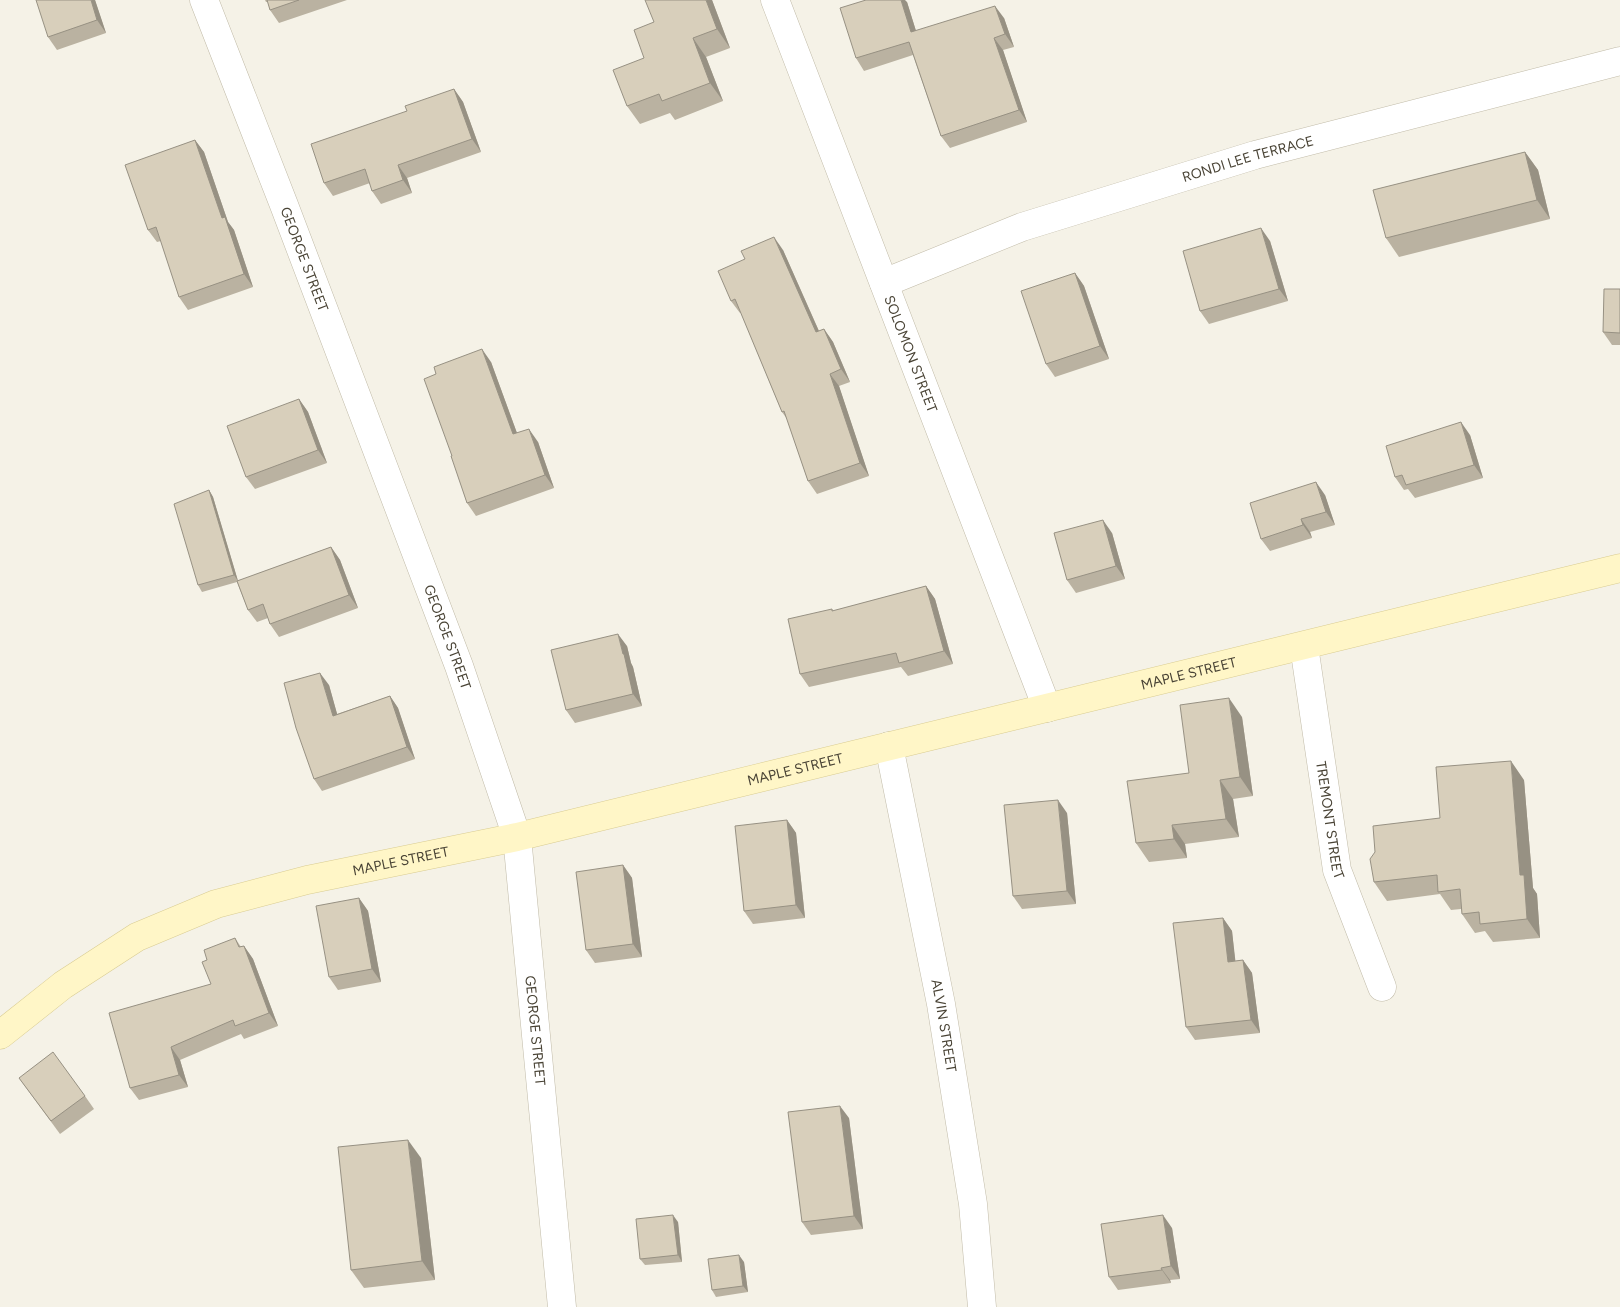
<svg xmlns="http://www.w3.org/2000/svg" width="1620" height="1307" viewBox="0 0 1620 1307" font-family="Figtree,sans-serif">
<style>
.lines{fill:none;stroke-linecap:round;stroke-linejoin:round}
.minor-casing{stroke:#c1bba8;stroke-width:29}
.secondary-casing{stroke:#d9cc92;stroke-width:29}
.minor{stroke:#fff;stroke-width:28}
.secondary{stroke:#fff6c7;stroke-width:28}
.wall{fill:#bab2a1}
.shaded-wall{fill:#979183}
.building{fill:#d8cfbb;stroke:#979183}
.labels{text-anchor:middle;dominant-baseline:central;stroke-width:4;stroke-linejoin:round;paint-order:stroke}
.street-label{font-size:14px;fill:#494335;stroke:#fff}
</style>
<rect width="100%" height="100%" fill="#f5f2e7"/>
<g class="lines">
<defs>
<g id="minor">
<path id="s1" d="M 204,0 L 284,205 L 459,666 L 517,837 L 562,1307"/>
<path id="s2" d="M 775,0 L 1047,708"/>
<path id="s3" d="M 884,283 L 1022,227 L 1255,155 L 1620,61"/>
<path id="s4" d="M 1304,646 L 1337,870 L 1382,987"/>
<path id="s5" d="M 889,746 L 941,1004 L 973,1204 L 982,1307"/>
</g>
<g id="secondary">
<path id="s6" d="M 0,1035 L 63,985 L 137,937 L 216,904 L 307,880 L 517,837 L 1620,568"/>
</g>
</defs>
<use href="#minor" class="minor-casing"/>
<use href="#secondary" class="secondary-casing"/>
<use href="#minor" class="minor"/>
<use href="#secondary" class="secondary"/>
</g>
<g class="wall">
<path d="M 95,0 L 106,33 L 57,50 L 48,37 Z"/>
<path d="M 265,0 L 347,0 L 279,23 L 270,10 L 268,2 L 266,2 Z"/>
<path d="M 712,0 L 730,48 L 706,57 L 723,101 L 675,120 L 670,113 L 640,124 L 627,106 L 644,58 Z"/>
<path d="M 907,2 L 916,31 L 1004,18 L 1014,47 L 1003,50 L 1027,122 L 950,148 L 941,136 L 913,55 L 864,71 L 856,58 Z"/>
<path d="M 454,89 L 463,102 L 481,152 L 407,178 L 412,193 L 381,204 L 372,191 L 370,183 L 333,196 L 324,183 L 407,111 Z"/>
<path d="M 195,140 L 204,152 L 228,222 L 234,230 L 253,287 L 188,310 L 179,297 L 161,241 L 157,242 L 148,230 Z"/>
<path d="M 1525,152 L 1538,170 L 1550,219 L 1399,257 L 1386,238 Z"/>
<path d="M 1270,241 L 1288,301 L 1209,324 L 1200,311 Z"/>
<path d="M 783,250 L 819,331 L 824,329 L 833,342 L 850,382 L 839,386 L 869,476 L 817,494 L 808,481 L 787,419 L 782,412 L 741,313 L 740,313 L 731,301 Z"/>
<path d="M 1075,273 L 1084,286 L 1109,359 L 1055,377 L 1046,364 Z"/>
<path d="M 1620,289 L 1620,345 L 1612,345 L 1603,332 Z"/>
<path d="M 491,362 L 517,433 L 538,442 L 554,488 L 476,516 L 467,503 L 452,456 Z"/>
<path d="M 299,399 L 308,412 L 327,463 L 255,489 L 246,477 Z"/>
<path d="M 1470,435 L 1483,478 L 1415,498 L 1408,489 L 1404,490 L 1395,477 Z"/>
<path d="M 209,490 L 213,497 L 238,581 L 331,547 L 340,560 L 358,608 L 279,637 L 270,624 L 268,618 L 257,622 L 248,610 L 237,582 L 202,592 L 198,585 Z"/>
<path d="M 1325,495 L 1335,525 L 1310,532 L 1312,538 L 1270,551 L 1261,539 Z"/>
<path d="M 1112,533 L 1125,579 L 1076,593 L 1067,580 Z"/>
<path d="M 926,586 L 935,599 L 953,664 L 908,676 L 901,667 L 809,687 L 800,674 L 832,609 L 833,611 Z"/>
<path d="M 627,646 L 631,663 L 633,667 L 642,706 L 575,723 L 566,710 Z"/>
<path d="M 329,685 L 337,714 L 390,696 L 398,708 L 415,759 L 322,791 L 314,779 Z"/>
<path d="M 1242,717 L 1253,796 L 1233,799 L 1239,837 L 1185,844 L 1187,858 L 1149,862 L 1136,843 L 1189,773 Z"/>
<path d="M 1524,780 L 1533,888 L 1537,894 L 1540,938 L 1493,942 L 1485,931 L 1475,933 L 1462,914 L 1461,909 L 1451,910 L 1440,894 L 1387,901 L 1374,882 L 1375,852 L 1440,818 Z"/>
<path d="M 1067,813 L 1076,904 L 1022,909 L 1013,896 Z"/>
<path d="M 787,820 L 796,833 L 805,918 L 753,924 L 744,911 Z"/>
<path d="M 623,865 L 632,878 L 642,957 L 595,963 L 586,950 Z"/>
<path d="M 359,898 L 368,911 L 381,982 L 338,990 L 329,977 Z"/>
<path d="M 1223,918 L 1232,931 L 1235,961 L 1243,960 L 1252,973 L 1260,1033 L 1195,1040 L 1186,1027 Z"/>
<path d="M 235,938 L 241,947 L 244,946 L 253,959 L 278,1026 L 244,1039 L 241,1034 L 180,1060 L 188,1087 L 139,1100 L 130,1088 L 211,984 L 207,960 Z"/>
<path d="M 19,1078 L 85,1096 L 94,1109 L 60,1134 Z"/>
<path d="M 849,1118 L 863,1229 L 811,1235 L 802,1222 Z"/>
<path d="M 421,1158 L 435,1280 L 364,1288 L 351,1270 Z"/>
<path d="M 678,1222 L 682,1262 L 645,1265 L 640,1259 Z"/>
<path d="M 1172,1228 L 1180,1279 L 1170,1280 L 1171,1283 L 1118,1290 L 1109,1277 Z"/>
<path d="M 744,1262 L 748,1292 L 716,1297 L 712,1290 Z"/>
</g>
<g class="shaded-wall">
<path d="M 91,0 L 95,0 L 106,33 L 97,20 Z"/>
<path d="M 706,0 L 712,0 L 730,48 L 717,29 Z"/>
<path d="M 901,0 L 905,0 L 907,2 L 920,44 L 911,32 Z"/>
<path d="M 995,6 L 1004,18 L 1014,47 L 1005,34 Z"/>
<path d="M 693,38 L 706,57 L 723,101 L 710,83 Z"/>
<path d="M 994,38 L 1003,50 L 1027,122 L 1019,110 Z"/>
<path d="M 454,89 L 463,102 L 481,152 L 472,139 Z"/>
<path d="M 195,140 L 204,152 L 228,222 L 234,230 L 253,287 L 244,274 L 222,218 Z"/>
<path d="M 1525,152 L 1538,170 L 1550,219 L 1537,200 Z"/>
<path d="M 398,165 L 407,178 L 412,193 L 403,180 Z"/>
<path d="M 1261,228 L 1270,241 L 1288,301 L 1279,289 Z"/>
<path d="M 774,237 L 783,250 L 825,345 L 816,332 Z"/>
<path d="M 1075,273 L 1084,286 L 1109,359 L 1100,346 Z"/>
<path d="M 824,329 L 833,342 L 850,382 L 841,369 Z"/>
<path d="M 482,349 L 491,362 L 522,447 L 513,434 Z"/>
<path d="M 830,374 L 839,386 L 869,476 L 860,463 Z"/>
<path d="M 299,399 L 308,412 L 327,463 L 318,450 Z"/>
<path d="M 1461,422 L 1470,435 L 1483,478 L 1474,465 Z"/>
<path d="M 529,429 L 538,442 L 554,488 L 545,475 Z"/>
<path d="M 1316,482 L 1325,495 L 1335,525 L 1326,512 Z"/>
<path d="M 209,490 L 213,497 L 238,581 L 234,575 Z"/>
<path d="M 1301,519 L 1310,532 L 1312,538 L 1303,525 Z"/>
<path d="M 1103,520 L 1112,533 L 1125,579 L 1116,566 Z"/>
<path d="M 331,547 L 340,560 L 358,608 L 349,595 Z"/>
<path d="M 926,586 L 935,599 L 953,664 L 944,651 Z"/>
<path d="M 618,634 L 627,646 L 631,663 L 633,667 L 642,706 L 633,694 Z"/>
<path d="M 320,673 L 329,685 L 341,728 L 333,716 Z"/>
<path d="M 390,696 L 398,708 L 415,759 L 407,747 Z"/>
<path d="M 1229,698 L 1242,717 L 1253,796 L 1240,777 Z"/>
<path d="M 1511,761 L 1524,780 L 1533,888 L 1537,894 L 1540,938 L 1527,919 L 1520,875 Z"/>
<path d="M 1220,780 L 1233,799 L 1239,837 L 1226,819 Z"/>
<path d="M 1058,800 L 1067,813 L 1076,904 L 1067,891 Z"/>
<path d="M 787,820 L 796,833 L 805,918 L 796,905 Z"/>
<path d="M 1172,825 L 1185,844 L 1187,858 L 1174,839 Z"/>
<path d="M 623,865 L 632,878 L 642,957 L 633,944 Z"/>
<path d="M 359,898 L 368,911 L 381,982 L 372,969 Z"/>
<path d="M 1223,918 L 1232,931 L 1237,975 L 1228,962 Z"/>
<path d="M 244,946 L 253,959 L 278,1026 L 269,1013 Z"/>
<path d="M 1243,960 L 1252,973 L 1260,1033 L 1251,1020 Z"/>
<path d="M 171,1047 L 180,1060 L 188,1087 L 179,1075 Z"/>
<path d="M 840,1106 L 849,1118 L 863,1229 L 854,1216 Z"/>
<path d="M 408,1140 L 421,1158 L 435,1280 L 422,1261 Z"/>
<path d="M 673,1215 L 678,1222 L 682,1262 L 678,1255 Z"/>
<path d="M 1163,1215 L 1172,1228 L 1180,1279 L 1171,1266 Z"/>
<path d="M 739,1255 L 744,1262 L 748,1292 L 743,1286 Z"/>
<path d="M 1161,1268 L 1170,1280 L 1171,1283 L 1162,1270 Z"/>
</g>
<g class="building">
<path d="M 36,0 L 91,0 L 97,20 L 48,37 Z"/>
<path d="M 267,0 L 299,0 L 270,10 Z"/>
<path d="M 645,0 L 706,0 L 717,29 L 693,38 L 710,83 L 662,101 L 659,94 L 627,106 L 613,70 L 644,58 L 634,30 L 654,22 Z"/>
<path d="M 866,0 L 901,0 L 911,32 L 995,6 L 1005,34 L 994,38 L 1019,110 L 941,136 L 909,42 L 856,58 L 840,8 Z"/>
<path d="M 454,89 L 472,139 L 398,165 L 403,180 L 372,191 L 365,169 L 324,183 L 311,144 L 407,111 L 405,106 Z"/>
<path d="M 195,140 L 222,218 L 225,217 L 244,274 L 179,297 L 156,227 L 148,230 L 125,165 Z"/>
<path d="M 1525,152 L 1537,200 L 1386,238 L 1373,190 Z"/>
<path d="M 1261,228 L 1279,289 L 1200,311 L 1183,251 Z"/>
<path d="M 774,237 L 816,332 L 824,329 L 841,369 L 830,374 L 860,463 L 808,481 L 784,411 L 782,412 L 735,299 L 731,301 L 718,271 L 745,259 L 741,251 Z"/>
<path d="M 1075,273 L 1100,346 L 1046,364 L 1021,291 Z"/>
<path d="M 1604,289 L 1620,289 L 1620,333 L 1603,332 Z"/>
<path d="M 482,349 L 513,434 L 529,429 L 545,475 L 467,503 L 451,456 L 452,456 L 424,379 L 436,374 L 434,367 Z"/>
<path d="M 299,399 L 318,450 L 246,477 L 227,426 Z"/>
<path d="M 1461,422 L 1474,465 L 1406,485 L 1402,475 L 1395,477 L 1386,446 Z"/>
<path d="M 1316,482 L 1326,512 L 1301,519 L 1303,525 L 1261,539 L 1250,503 Z"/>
<path d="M 209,490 L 234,575 L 198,585 L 174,504 Z"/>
<path d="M 1103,520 L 1116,566 L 1067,580 L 1054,533 Z"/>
<path d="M 331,547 L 349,595 L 270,624 L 263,604 L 248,610 L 237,581 Z"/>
<path d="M 926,586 L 944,651 L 899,663 L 896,653 L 800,674 L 788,619 L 832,609 L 832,611 Z"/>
<path d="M 618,634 L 623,654 L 624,654 L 633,694 L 566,710 L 551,650 Z"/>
<path d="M 320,673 L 333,716 L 390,696 L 407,747 L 314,779 L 296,728 L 284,683 Z"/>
<path d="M 1229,698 L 1240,777 L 1220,780 L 1226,819 L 1172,825 L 1174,839 L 1136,843 L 1127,781 L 1189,773 L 1180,705 Z"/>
<path d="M 1511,761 L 1520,875 L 1524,875 L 1527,919 L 1480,924 L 1479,912 L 1462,914 L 1460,889 L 1438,892 L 1437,875 L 1374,882 L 1370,859 L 1375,852 L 1373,826 L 1440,818 L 1436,767 Z"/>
<path d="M 1058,800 L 1067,891 L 1013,896 L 1004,805 Z"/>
<path d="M 787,820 L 796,905 L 744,911 L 735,826 Z"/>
<path d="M 623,865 L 633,944 L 586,950 L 576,872 Z"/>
<path d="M 359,898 L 372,969 L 329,977 L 316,906 Z"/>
<path d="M 1223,918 L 1228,962 L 1243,960 L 1251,1020 L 1186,1027 L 1173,923 Z"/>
<path d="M 235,938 L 239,947 L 244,946 L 269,1013 L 235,1026 L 233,1020 L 171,1047 L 179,1075 L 130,1088 L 109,1013 L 211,984 L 202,962 L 207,960 L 204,950 Z"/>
<path d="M 53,1052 L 85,1096 L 51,1121 L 19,1078 Z"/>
<path d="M 840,1106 L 854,1216 L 802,1222 L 788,1112 Z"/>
<path d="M 408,1140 L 422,1261 L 351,1270 L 338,1147 Z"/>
<path d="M 673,1215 L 678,1255 L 640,1259 L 636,1219 Z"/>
<path d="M 1163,1215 L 1171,1266 L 1161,1268 L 1162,1270 L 1109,1277 L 1101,1224 Z"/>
<path d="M 739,1255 L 743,1286 L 712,1290 L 708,1259 Z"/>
</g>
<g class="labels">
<g class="street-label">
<text stroke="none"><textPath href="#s3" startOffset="385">RONDI LEE TERRACE</textPath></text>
<text stroke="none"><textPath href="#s1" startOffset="278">GEORGE STREET</textPath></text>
<text stroke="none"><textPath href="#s2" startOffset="379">SOLOMON STREET</textPath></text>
<text stroke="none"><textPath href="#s1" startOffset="682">GEORGE STREET</textPath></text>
<text stroke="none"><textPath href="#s6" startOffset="1254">MAPLE STREET</textPath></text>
<text stroke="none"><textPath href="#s6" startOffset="849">MAPLE STREET</textPath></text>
<text stroke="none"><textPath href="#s4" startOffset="176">TREMONT STREET</textPath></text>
<text stroke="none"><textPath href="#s6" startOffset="444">MAPLE STREET</textPath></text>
<text stroke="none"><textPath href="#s5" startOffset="285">ALVIN STREET</textPath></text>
<text stroke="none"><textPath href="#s1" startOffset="1088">GEORGE STREET</textPath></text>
</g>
</g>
</svg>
